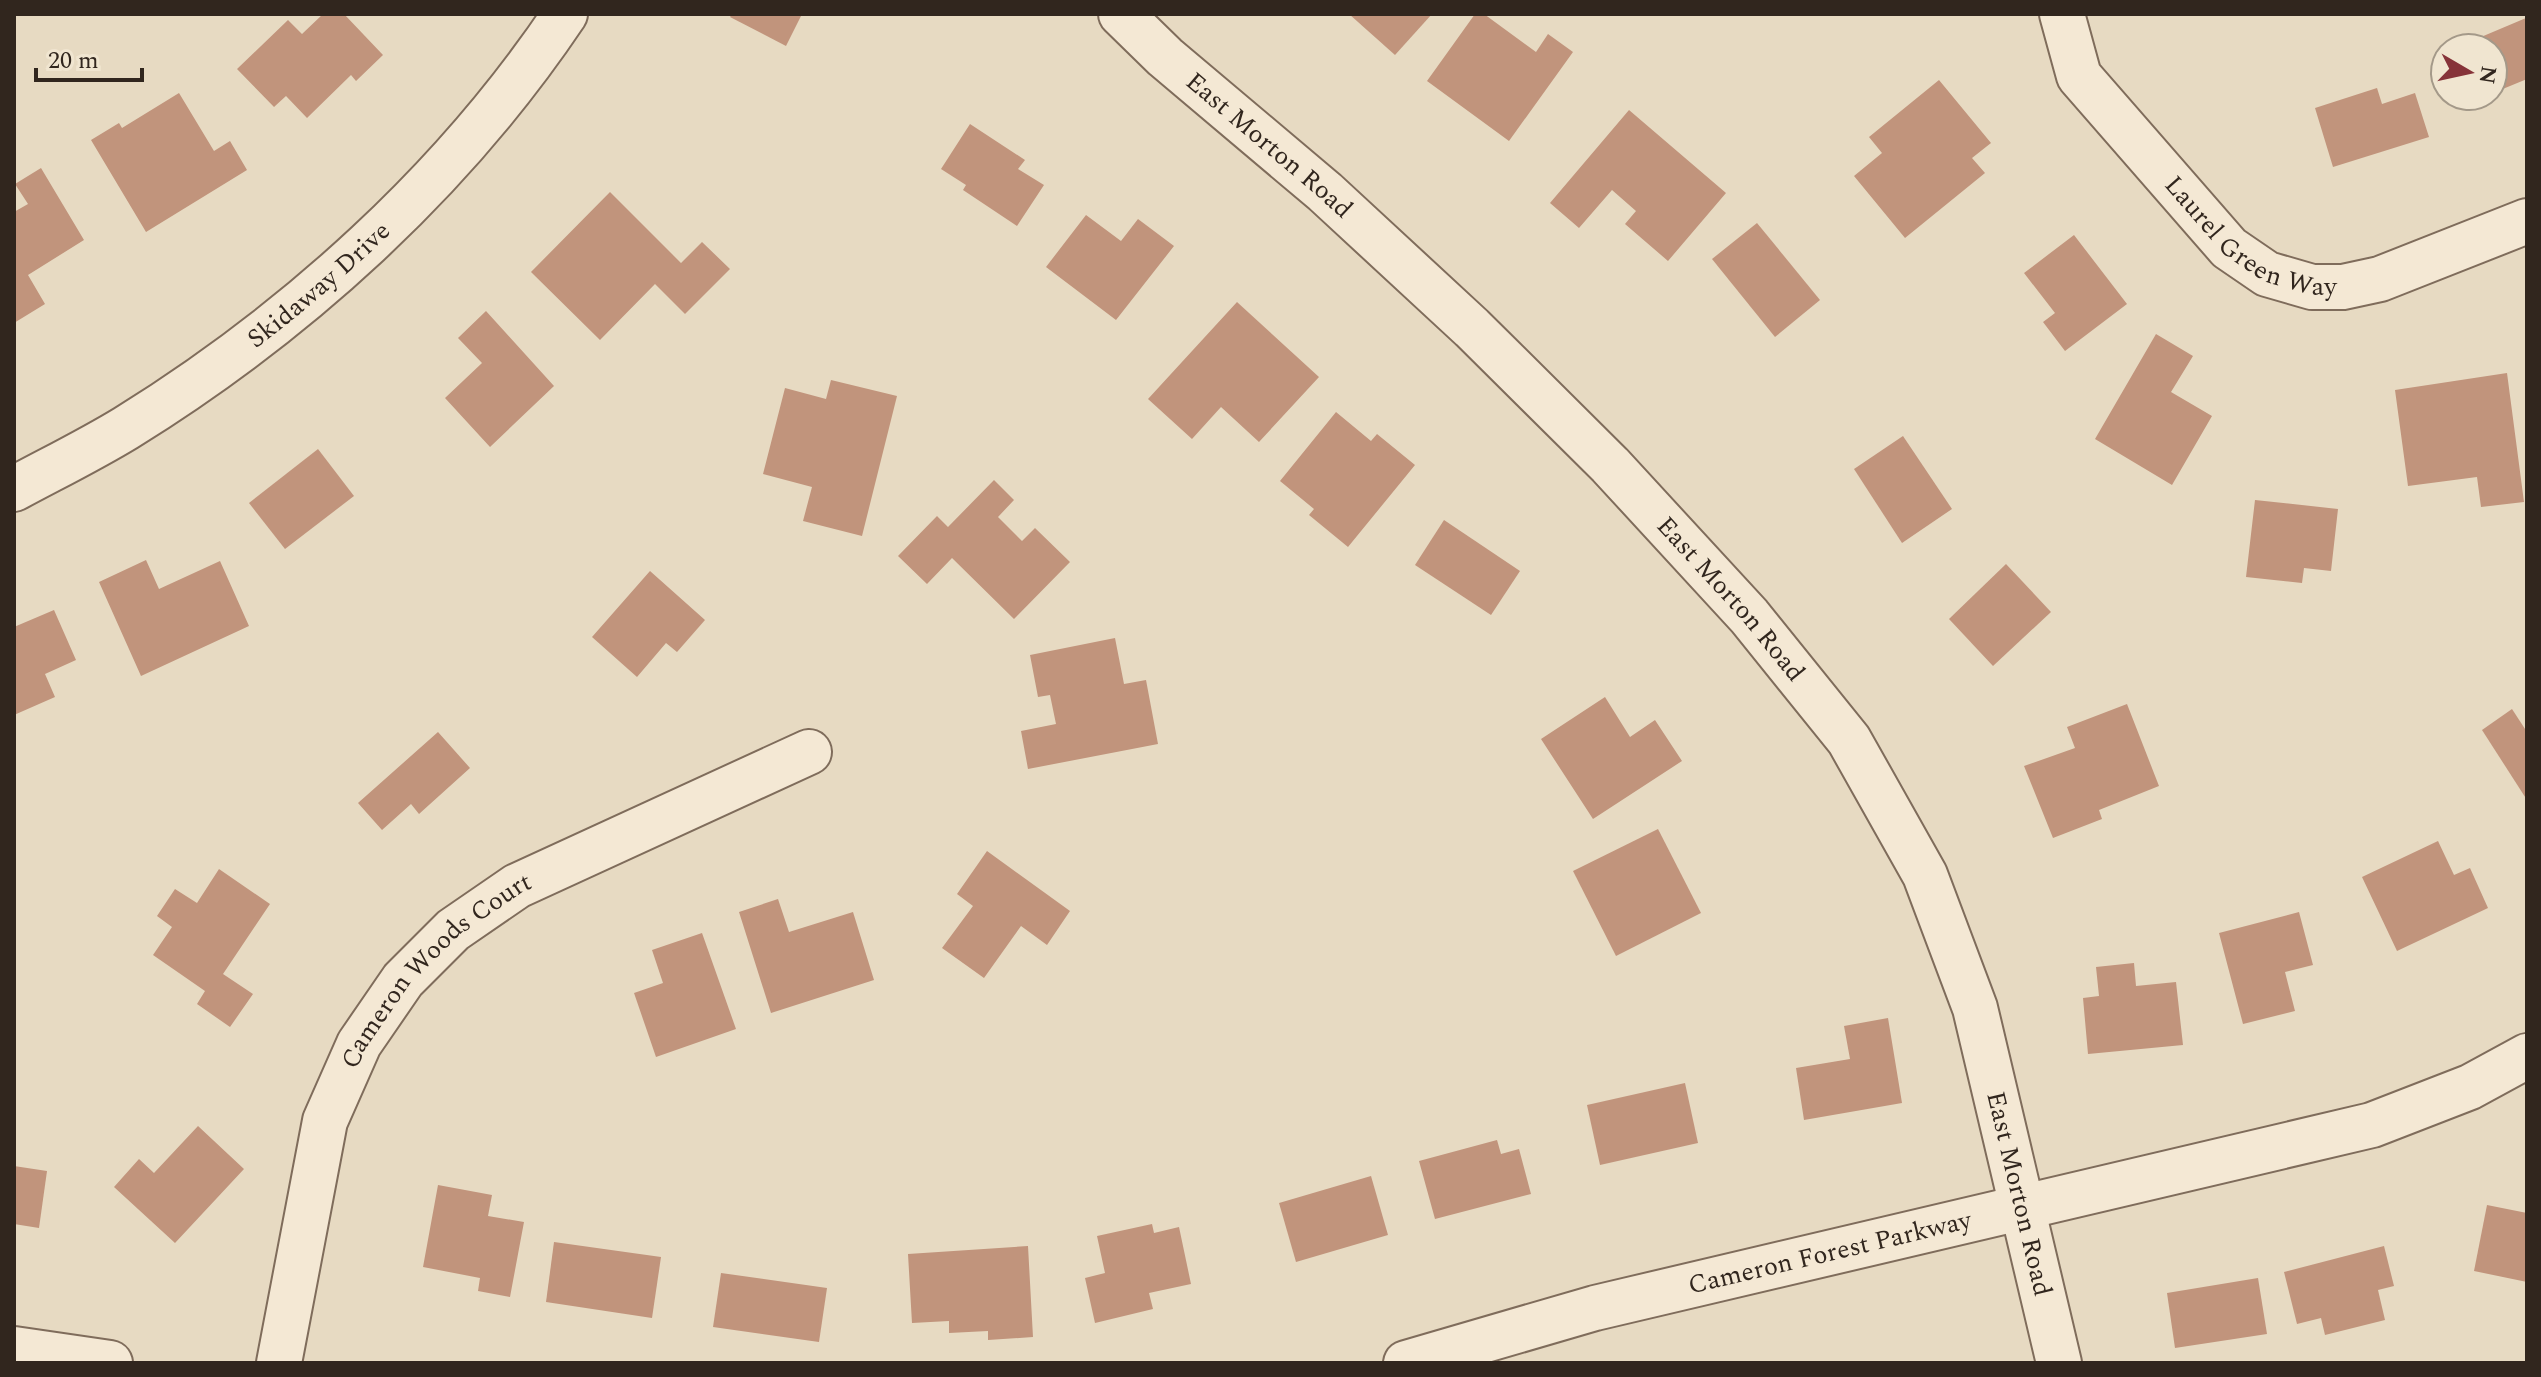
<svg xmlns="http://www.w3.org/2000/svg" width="2541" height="1377" viewBox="0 0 2541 1377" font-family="Spectral,serif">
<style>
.building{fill:#c1947c}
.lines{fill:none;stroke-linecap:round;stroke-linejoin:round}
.minor-casing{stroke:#7f6c5b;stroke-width:48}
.minor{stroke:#f4e8d4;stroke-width:44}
.labels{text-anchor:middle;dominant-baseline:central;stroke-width:7;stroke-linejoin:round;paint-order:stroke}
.street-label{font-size:26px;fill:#31261e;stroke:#f0e5d0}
</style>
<rect width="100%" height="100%" fill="#e7dac2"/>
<g class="building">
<path d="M 323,14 L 344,14 L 383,55 L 356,81 L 351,75 L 307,118 L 286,96 L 274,107 L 237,69 L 288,20 L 302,34 Z"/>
<path d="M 732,14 L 802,14 L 786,46 L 730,17 Z"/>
<path d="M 1349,14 L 1432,14 L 1395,55 Z"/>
<path d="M 1475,14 L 1484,14 L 1536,52 L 1548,34 L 1573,52 L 1509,141 L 1427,81 Z"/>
<path d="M 2526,18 L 2527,79 L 2493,93 L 2493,48 L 2455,48 Z"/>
<path d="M 2445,52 L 2445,75 L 2437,56 Z"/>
<path d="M 1939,80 L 1991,143 L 1972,158 L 1985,173 L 1905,238 L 1854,176 L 1882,153 L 1869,137 Z"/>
<path d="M 2377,88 L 2382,104 L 2415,93 L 2429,137 L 2333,167 L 2315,108 Z"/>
<path d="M 179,93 L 214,151 L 230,141 L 247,170 L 146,232 L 91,140 L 119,123 L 122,128 Z"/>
<path d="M 2454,96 L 2487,96 L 2459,108 Z"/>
<path d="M 1629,110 L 1726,193 L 1668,261 L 1625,224 L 1636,211 L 1612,190 L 1579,228 L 1550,203 Z"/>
<path d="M 970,124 L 1025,160 L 1018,169 L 1044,185 L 1017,226 L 963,190 L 966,185 L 941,169 Z"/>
<path d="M 41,168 L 84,240 L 28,275 L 45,304 L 14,323 L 14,212 L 28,204 L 15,184 Z"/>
<path d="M 610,192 L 681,263 L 702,242 L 730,269 L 685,314 L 655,284 L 600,340 L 531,272 Z"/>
<path d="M 1086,215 L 1121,241 L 1138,219 L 1174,246 L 1116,320 L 1046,267 Z"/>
<path d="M 1757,223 L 1820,300 L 1775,337 L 1712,259 Z"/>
<path d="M 2074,235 L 2127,304 L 2065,351 L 2043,322 L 2055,313 L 2024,273 Z"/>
<path d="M 1237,302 L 1319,377 L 1259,442 L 1221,407 L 1192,439 L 1148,399 Z"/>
<path d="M 486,311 L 554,386 L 490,447 L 445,398 L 482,363 L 458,338 Z"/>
<path d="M 2156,334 L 2193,356 L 2171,392 L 2212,416 L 2172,485 L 2095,439 Z"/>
<path d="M 2507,373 L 2524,502 L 2481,507 L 2477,477 L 2408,486 L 2395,390 Z"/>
<path d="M 831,380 L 897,396 L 862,536 L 803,521 L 812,487 L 763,474 L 785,388 L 826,399 Z"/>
<path d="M 1336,412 L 1371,441 L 1377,434 L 1415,465 L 1348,547 L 1309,515 L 1314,509 L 1280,481 Z"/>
<path d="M 1903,436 L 1952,509 L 1902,543 L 1854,469 Z"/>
<path d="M 318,449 L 354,496 L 285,549 L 249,503 Z"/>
<path d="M 994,480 L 1014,500 L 998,517 L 1022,541 L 1035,528 L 1070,562 L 1014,619 L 952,558 L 927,584 L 898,556 L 937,516 L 948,527 Z"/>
<path d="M 2255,500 L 2338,509 L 2331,571 L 2304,568 L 2302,583 L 2246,577 Z"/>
<path d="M 1444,520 L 1520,571 L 1491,615 L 1415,565 Z"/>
<path d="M 146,560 L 159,589 L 220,561 L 249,626 L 141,676 L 99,582 Z"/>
<path d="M 2006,564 L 2051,612 L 1993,666 L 1949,619 Z"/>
<path d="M 650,571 L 705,620 L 677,652 L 666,643 L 637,677 L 592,637 Z"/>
<path d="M 54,610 L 76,660 L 45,674 L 55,697 L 14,715 L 14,627 Z"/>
<path d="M 1115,638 L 1124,684 L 1146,680 L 1158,744 L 1028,769 L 1021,731 L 1056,724 L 1050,695 L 1038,697 L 1030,655 Z"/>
<path d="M 1605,697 L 1630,737 L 1655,720 L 1682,761 L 1593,819 L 1541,739 Z"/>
<path d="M 2127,704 L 2159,786 L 2099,810 L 2102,819 L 2053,838 L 2024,766 L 2075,748 L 2067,727 Z"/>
<path d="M 2512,709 L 2527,732 L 2527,800 L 2482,730 Z"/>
<path d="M 438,732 L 470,768 L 419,814 L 411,804 L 382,830 L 358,803 Z"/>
<path d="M 1658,829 L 1701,913 L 1616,956 L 1573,871 Z"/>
<path d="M 2438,841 L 2454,875 L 2470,868 L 2488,908 L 2397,951 L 2362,877 Z"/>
<path d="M 987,851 L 1070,911 L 1047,945 L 1021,926 L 984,978 L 942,948 L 973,906 L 957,894 Z"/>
<path d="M 219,869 L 270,904 L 223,974 L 253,994 L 230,1027 L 197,1004 L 205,991 L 153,955 L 172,927 L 157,916 L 175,889 L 197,903 Z"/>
<path d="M 778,899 L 789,932 L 853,912 L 874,980 L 771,1013 L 739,912 Z"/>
<path d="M 2299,912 L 2313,965 L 2285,972 L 2295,1011 L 2243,1024 L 2219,933 Z"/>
<path d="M 702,933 L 736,1029 L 656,1057 L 634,993 L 663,983 L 652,950 Z"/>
<path d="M 2134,963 L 2136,986 L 2176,982 L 2183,1045 L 2088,1054 L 2083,998 L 2099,996 L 2096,967 Z"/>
<path d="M 1888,1018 L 1902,1103 L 1804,1120 L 1796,1068 L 1850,1059 L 1844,1026 Z"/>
<path d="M 1685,1083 L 1698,1143 L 1600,1165 L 1587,1105 Z"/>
<path d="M 198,1126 L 244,1169 L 175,1243 L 114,1187 L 139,1159 L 154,1173 Z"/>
<path d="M 1497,1140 L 1501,1154 L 1519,1149 L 1531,1194 L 1435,1219 L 1419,1161 Z"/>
<path d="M 14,1166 L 47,1171 L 39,1228 L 14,1224 Z"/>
<path d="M 1371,1176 L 1388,1235 L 1296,1262 L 1279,1203 Z"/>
<path d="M 438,1185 L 492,1195 L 488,1216 L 524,1222 L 510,1297 L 478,1291 L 480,1278 L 423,1267 Z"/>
<path d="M 2487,1205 L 2527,1213 L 2527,1282 L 2474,1271 Z"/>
<path d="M 1152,1224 L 1154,1233 L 1179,1227 L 1191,1284 L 1149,1293 L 1153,1309 L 1095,1323 L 1085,1278 L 1105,1273 L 1097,1236 Z"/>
<path d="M 554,1242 L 661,1257 L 652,1318 L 546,1302 Z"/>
<path d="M 1028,1246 L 1033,1337 L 988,1340 L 988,1331 L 949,1333 L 949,1321 L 912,1323 L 908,1254 Z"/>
<path d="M 2384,1246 L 2394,1286 L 2378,1290 L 2385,1320 L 2325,1335 L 2321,1318 L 2297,1324 L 2284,1272 Z"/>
<path d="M 721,1273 L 827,1288 L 819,1342 L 713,1327 Z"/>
<path d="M 2258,1278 L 2267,1334 L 2175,1348 L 2167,1293 Z"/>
</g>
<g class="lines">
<defs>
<g id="minor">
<path id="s1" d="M 1121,14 L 1165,57 L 1325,192 L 1472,328 L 1610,465 L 1749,616 L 1849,740 L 1925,875 L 1975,1008 L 2059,1363"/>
<path id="s2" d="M 2062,14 L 2079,76 L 2229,248 L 2267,274 L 2312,287 L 2343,287 L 2380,279 L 2527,221"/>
<path id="s3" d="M 14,489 C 51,469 90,450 126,428 C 297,322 453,181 565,14"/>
<path d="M 14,1349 L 110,1363"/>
<path id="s4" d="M 279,1363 L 325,1121 L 359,1044 L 403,980 L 453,930 L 517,886 L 809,752"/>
<path id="s5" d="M 1406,1363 L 1595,1308 L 2372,1125 L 2470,1087 L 2527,1056"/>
</g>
</defs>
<use href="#minor" class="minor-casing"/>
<use href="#minor" class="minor"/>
</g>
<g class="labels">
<g class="street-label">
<text stroke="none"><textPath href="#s1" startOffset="198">East Morton Road</textPath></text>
<text stroke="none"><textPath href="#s2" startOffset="306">Laurel Green Way</textPath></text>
<text stroke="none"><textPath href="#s3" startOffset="368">Skidaway Drive</textPath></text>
<text stroke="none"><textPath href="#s1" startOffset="846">East Morton Road</textPath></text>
<text stroke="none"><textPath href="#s4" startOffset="438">Cameron Woods Court</textPath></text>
<text stroke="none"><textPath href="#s1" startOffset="1518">East Morton Road</textPath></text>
<text stroke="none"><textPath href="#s5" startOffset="438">Cameron Forest Parkway</textPath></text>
</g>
</g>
<rect width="2541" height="1377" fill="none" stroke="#31261e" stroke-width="32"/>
<g transform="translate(2469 72) rotate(99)"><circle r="38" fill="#f0e5d0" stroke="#a49989" stroke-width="2"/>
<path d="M0-6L14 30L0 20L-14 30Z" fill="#863339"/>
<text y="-12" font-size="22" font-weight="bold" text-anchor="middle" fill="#31261e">N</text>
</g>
<path d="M36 68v12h106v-12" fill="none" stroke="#31261e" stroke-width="4"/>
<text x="48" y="68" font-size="24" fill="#31261e" stroke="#f0e5d0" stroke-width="6" paint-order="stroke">20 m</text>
</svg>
